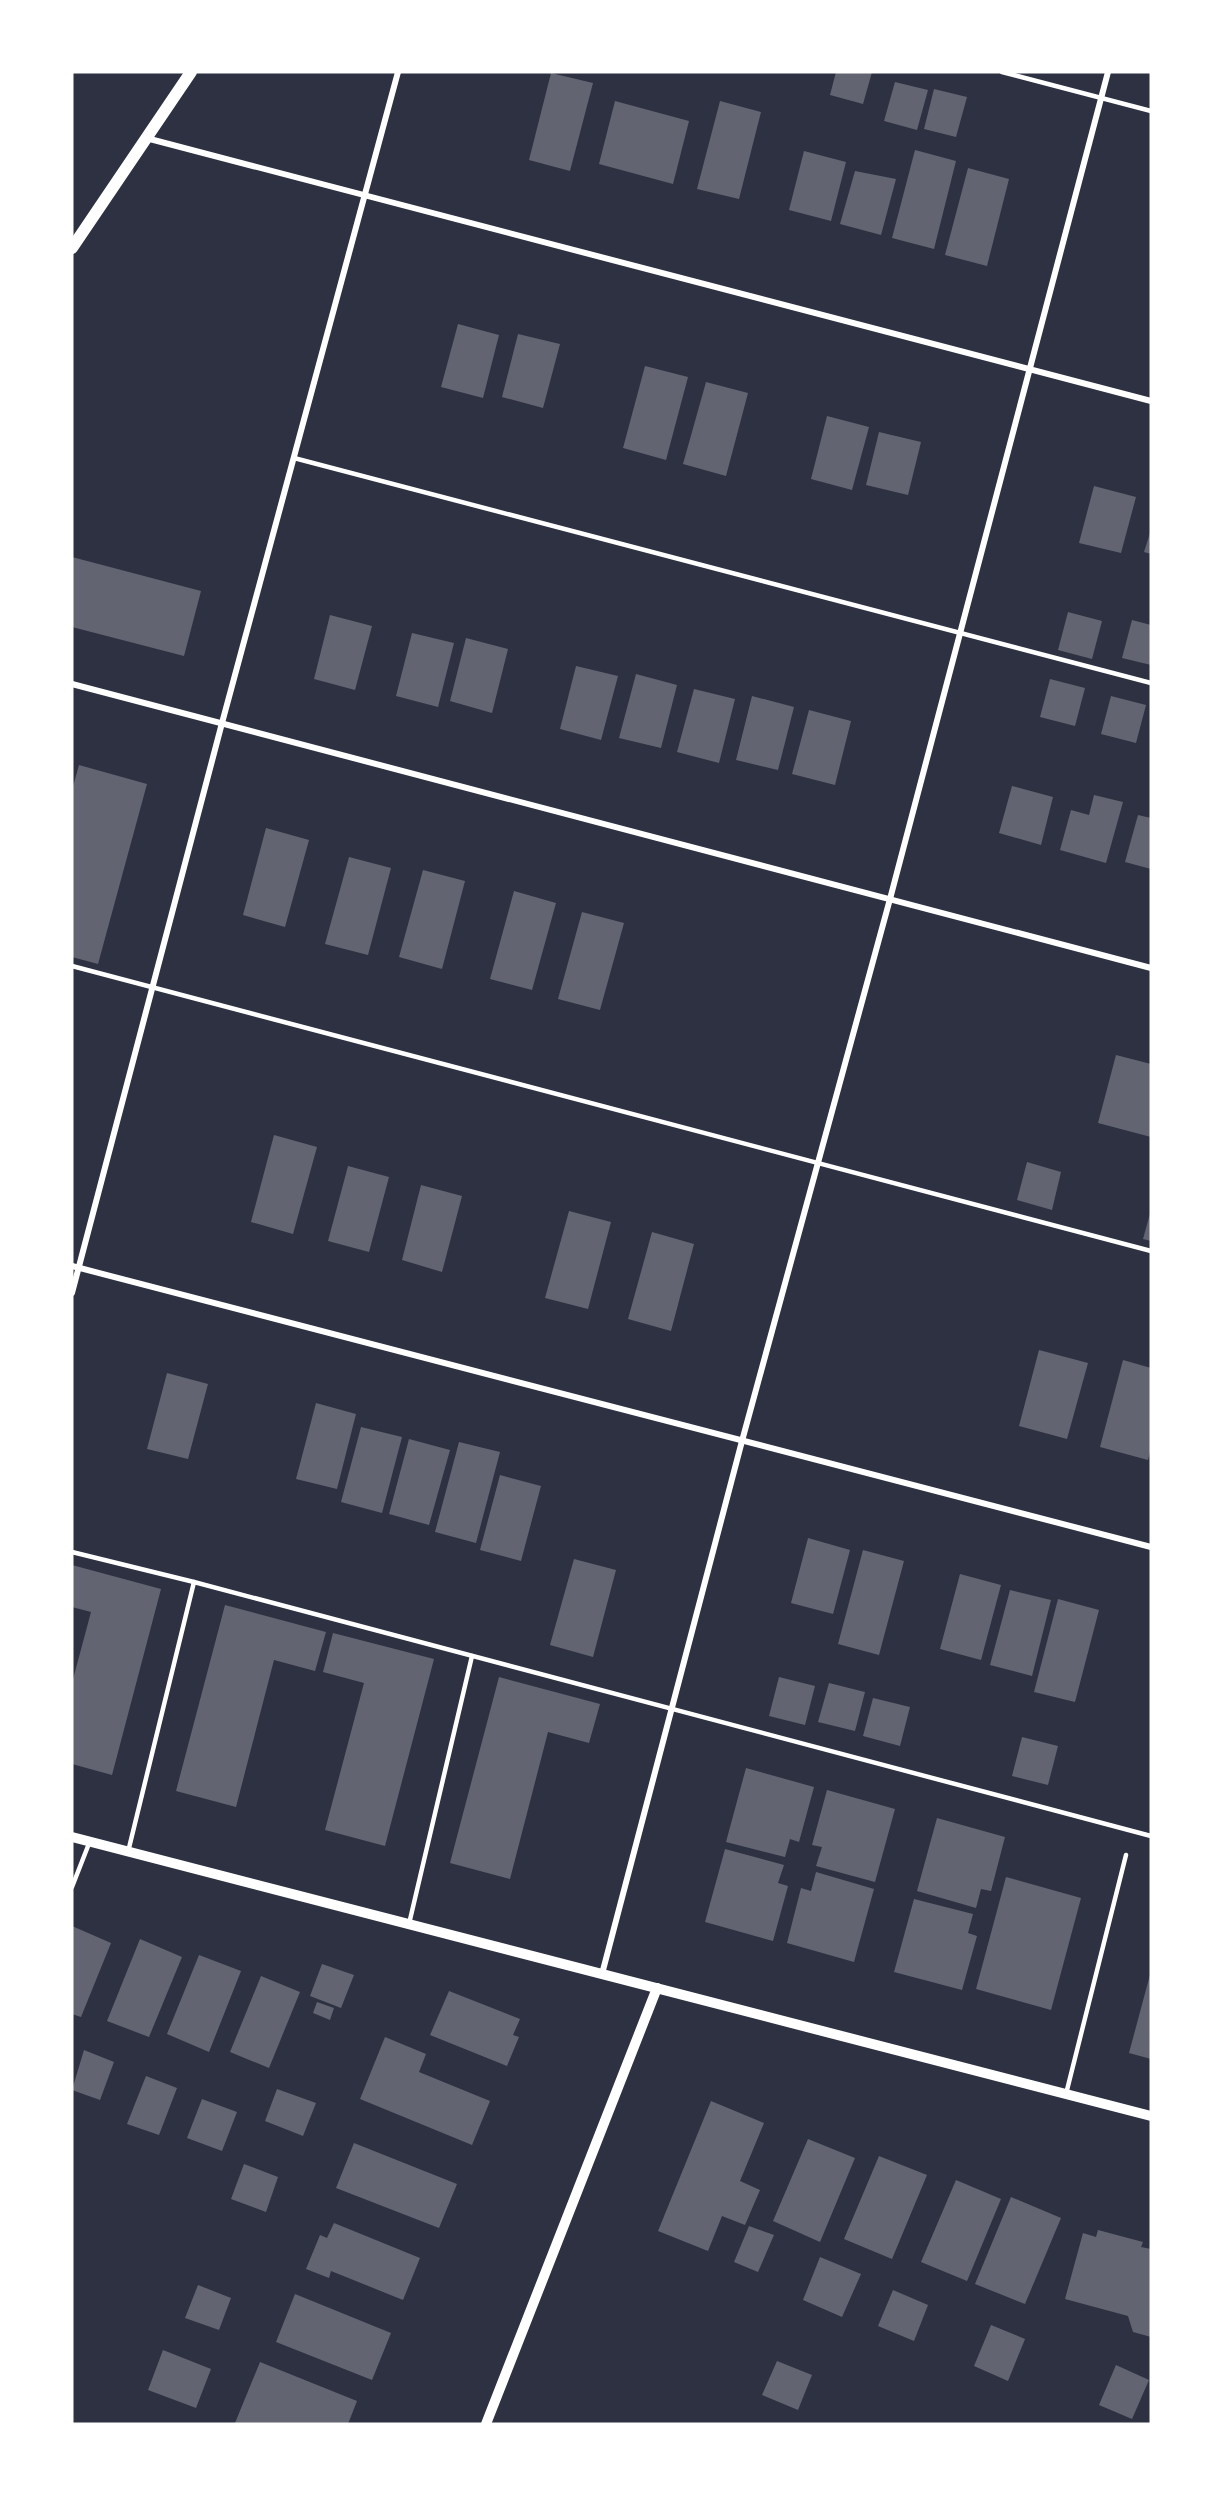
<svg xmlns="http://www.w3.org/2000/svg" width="1223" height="2496" viewBox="0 0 1223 2496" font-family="'PT Sans',sans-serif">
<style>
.building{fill:#626471}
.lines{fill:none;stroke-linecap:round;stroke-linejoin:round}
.service{stroke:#fff;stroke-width:4.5}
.minor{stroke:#fff;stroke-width:6}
.tertiary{stroke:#fff;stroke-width:10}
.secondary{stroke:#fff;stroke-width:12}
</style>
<rect width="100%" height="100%" fill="#2d3142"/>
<g class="building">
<path d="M 836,72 L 872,72 L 863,104 L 830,95 Z"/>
<path d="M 551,73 L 593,83 L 570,171 L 529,160 Z"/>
<path d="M 895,82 L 928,90 L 917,130 L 884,121 Z"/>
<path d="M 934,89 L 967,97 L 956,137 L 924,129 Z"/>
<path d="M 615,101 L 689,121 L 673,184 L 599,164 Z"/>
<path d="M 720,101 L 761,112 L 739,199 L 697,189 Z"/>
<path d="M 915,150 L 956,161 L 934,249 L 892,238 Z"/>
<path d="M 804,151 L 846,162 L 831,221 L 789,210 Z"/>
<path d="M 968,168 L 1009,179 L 987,266 L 945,255 Z"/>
<path d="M 855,171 L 896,179 L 881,235 L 840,224 Z"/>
<path d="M 458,324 L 499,335 L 483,398 L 441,387 Z"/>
<path d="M 518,334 L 560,344 L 543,408 L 502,397 Z"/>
<path d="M 645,366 L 688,377 L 666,460 L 623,448 Z"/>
<path d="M 706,382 L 748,393 L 726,476 L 683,464 Z"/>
<path d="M 827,416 L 869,427 L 852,490 L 811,479 Z"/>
<path d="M 879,432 L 921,442 L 908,495 L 866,485 Z"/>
<path d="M 1094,486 L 1136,497 L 1121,553 L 1079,543 Z"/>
<path d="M 1151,530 L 1151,554 L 1144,552 Z"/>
<path d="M 72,557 L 201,591 L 184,656 L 72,627 Z"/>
<path d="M 1068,612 L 1102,621 L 1092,659 L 1058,650 Z"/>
<path d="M 330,615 L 372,626 L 355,690 L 314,679 Z"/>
<path d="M 1132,620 L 1151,625 L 1151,665 L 1122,658 Z"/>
<path d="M 412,633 L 454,643 L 438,707 L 396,696 Z"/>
<path d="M 466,638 L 508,649 L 492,713 L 450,701 Z"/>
<path d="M 576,666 L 618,676 L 601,740 L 560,729 Z"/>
<path d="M 636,674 L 677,685 L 661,748 L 619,738 Z"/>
<path d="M 1050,679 L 1085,688 L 1075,726 L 1040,717 Z"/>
<path d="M 694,689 L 735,699 L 719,763 L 677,752 Z"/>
<path d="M 752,696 L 794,707 L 778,770 L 736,760 Z"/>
<path d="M 1111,696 L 1146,705 L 1136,743 L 1101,734 Z"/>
<path d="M 809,710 L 851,721 L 835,785 L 792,774 Z"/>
<path d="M 79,765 L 147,784 L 98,964 L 72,957 L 72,790 Z"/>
<path d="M 1012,786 L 1053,797 L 1041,845 L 999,833 Z"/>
<path d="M 1094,795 L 1123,802 L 1106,863 L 1060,850 L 1071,810 L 1089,815 Z"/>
<path d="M 1138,815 L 1151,818 L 1151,869 L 1125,862 Z"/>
<path d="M 266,828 L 309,840 L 285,927 L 243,915 Z"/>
<path d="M 349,857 L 391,868 L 368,955 L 325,944 Z"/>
<path d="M 423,870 L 465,881 L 442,969 L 399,957 Z"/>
<path d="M 514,891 L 556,903 L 532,990 L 490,979 Z"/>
<path d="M 582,912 L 624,923 L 600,1010 L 558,999 Z"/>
<path d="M 1116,1055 L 1151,1064 L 1151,1137 L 1098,1123 Z"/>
<path d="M 274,1135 L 317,1147 L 293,1234 L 251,1222 Z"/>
<path d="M 1027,1162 L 1061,1172 L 1052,1210 L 1017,1200 Z"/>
<path d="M 348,1166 L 389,1177 L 369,1252 L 328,1241 Z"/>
<path d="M 421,1185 L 462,1196 L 442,1272 L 402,1260 Z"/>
<path d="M 1151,1210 L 1151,1241 L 1143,1239 Z"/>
<path d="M 569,1211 L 611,1222 L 588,1309 L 545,1298 Z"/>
<path d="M 652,1232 L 694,1244 L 671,1331 L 628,1319 Z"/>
<path d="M 1039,1350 L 1088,1363 L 1067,1439 L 1019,1426 Z"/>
<path d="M 1123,1360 L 1151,1368 L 1151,1448 L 1148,1460 L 1100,1447 Z"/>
<path d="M 167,1373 L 208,1384 L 188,1459 L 147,1449 Z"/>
<path d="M 316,1403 L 356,1414 L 337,1489 L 296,1479 Z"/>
<path d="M 361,1427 L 402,1437 L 382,1513 L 341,1502 Z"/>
<path d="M 409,1439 L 450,1450 L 429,1525 L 389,1514 Z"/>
<path d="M 459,1442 L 500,1452 L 476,1543 L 435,1532 Z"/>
<path d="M 500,1475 L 541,1486 L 521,1561 L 480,1550 Z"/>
<path d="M 808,1538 L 850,1550 L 833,1614 L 791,1603 Z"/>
<path d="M 863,1550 L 904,1561 L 879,1655 L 838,1644 Z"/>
<path d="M 574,1559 L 616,1570 L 593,1657 L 550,1645 Z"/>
<path d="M 72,1565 L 161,1589 L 112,1775 L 72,1764 L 72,1683 L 91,1612 L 72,1607 Z"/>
<path d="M 960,1574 L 1001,1585 L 981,1660 L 940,1649 Z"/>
<path d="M 1010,1590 L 1051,1600 L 1032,1676 L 990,1665 Z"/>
<path d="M 1058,1599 L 1099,1610 L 1075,1702 L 1034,1692 Z"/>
<path d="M 225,1605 L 326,1632 L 315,1671 L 274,1660 L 236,1807 L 176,1791 Z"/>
<path d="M 333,1633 L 434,1659 L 385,1846 L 325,1830 L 364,1683 L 323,1672 Z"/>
<path d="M 499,1677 L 600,1704 L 589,1743 L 548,1732 L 510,1879 L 450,1863 Z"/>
<path d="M 779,1677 L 815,1686 L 805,1725 L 769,1716 Z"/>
<path d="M 829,1683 L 865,1692 L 855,1731 L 818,1722 Z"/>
<path d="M 873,1698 L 910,1707 L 900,1746 L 863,1736 Z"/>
<path d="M 1022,1737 L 1058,1746 L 1048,1785 L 1012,1776 Z"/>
<path d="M 746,1768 L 814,1787 L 799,1842 L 790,1839 L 785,1857 L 726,1842 Z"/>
<path d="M 827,1790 L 895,1809 L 875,1882 L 816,1866 L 822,1847 L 812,1845 Z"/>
<path d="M 937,1818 L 1005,1837 L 991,1891 L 981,1889 L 976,1908 L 917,1891 Z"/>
<path d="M 725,1849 L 784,1865 L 778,1883 L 788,1886 L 773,1941 L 705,1922 Z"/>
<path d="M 816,1872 L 874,1889 L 854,1962 L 787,1943 L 801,1888 L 811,1891 Z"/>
<path d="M 1006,1877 L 1081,1898 L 1051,2010 L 976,1989 Z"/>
<path d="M 914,1899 L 973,1914 L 968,1933 L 977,1936 L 962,1990 L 894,1972 Z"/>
<path d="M 72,1926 L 111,1943 L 81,2017 L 72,2014 Z"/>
<path d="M 140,1939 L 182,1957 L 149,2037 L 107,2021 Z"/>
<path d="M 199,1955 L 241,1971 L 209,2052 L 167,2034 Z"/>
<path d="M 322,1964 L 354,1975 L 341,2008 L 310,1996 Z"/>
<path d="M 1151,1971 L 1151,2059 L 1129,2053 Z"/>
<path d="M 261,1976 L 300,1992 L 269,2068 L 230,2052 Z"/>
<path d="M 449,1991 L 520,2019 L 513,2035 L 519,2037 L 507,2066 L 430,2035 Z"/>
<path d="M 317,2002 L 334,2008 L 330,2020 L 313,2013 Z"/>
<path d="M 385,2037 L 426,2054 L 419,2072 L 490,2101 L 472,2145 L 360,2099 Z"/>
<path d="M 84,2050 L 114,2062 L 100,2100 L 72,2090 Z"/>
<path d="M 146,2076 L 177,2088 L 159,2135 L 127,2124 Z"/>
<path d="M 277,2089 L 316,2103 L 303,2136 L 265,2121 Z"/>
<path d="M 202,2099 L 237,2112 L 222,2151 L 187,2138 Z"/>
<path d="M 711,2101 L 764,2123 L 740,2181 L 760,2190 L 745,2225 L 722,2216 L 708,2251 L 658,2231 Z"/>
<path d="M 808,2139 L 855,2158 L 820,2242 L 773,2221 Z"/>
<path d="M 354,2143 L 457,2184 L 439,2228 L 336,2188 Z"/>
<path d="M 879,2156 L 927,2175 L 892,2259 L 844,2239 Z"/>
<path d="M 244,2164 L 278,2177 L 266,2212 L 231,2199 Z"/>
<path d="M 956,2180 L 1001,2199 L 967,2281 L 921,2262 Z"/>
<path d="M 1011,2197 L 1061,2218 L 1025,2304 L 975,2284 Z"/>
<path d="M 334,2223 L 420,2258 L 403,2300 L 331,2271 L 329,2278 L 306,2269 L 320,2235 L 327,2238 Z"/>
<path d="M 749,2226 L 774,2235 L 758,2272 L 734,2262 Z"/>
<path d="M 1098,2230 L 1143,2242 L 1141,2247 L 1151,2249 L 1151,2337 L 1133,2332 L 1128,2316 L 1065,2299 L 1083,2233 L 1096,2237 Z"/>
<path d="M 820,2257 L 861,2274 L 842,2317 L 803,2300 Z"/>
<path d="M 198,2285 L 231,2298 L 219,2330 L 185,2318 Z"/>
<path d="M 893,2290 L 928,2305 L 914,2341 L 878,2326 Z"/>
<path d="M 295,2294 L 391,2333 L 372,2380 L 276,2342 Z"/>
<path d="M 991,2325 L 1025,2339 L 1008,2381 L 974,2366 Z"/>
<path d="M 163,2350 L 211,2369 L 196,2408 L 148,2390 Z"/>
<path d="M 777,2361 L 812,2375 L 798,2410 L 762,2395 Z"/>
<path d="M 260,2362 L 357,2401 L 348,2424 L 235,2423 Z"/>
<path d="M 1116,2365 L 1149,2380 L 1132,2419 L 1099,2405 Z"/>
</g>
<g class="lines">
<g class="service">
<path d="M 1002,72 L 1151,111"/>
<path d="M 294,458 L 1151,683"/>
<path d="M 72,966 L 1151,1251"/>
<path d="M 72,1552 L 194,1582 L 1151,1836"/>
<path d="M 128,1852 L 194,1582"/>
<path d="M 72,1887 L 90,1841"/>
<path d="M 409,1924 L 472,1656"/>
<path d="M 1066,2094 L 1126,1855"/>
</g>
<g class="minor">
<path d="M 146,138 L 1151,401"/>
<path d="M 72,684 L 1151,968"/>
<path d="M 72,1266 L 1151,1547"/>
<path d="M 72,1293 L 222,723 L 398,72"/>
<path d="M 602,1974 L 742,1441 L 890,899 L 1108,72"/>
</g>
<g class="tertiary">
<path d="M 72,1837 L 1151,2116"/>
<path d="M 486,2424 L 657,1988"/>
</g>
<path class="secondary" d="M 72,248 L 191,72"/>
</g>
<rect width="1223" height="2496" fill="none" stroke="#ffffff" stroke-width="147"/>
</svg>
